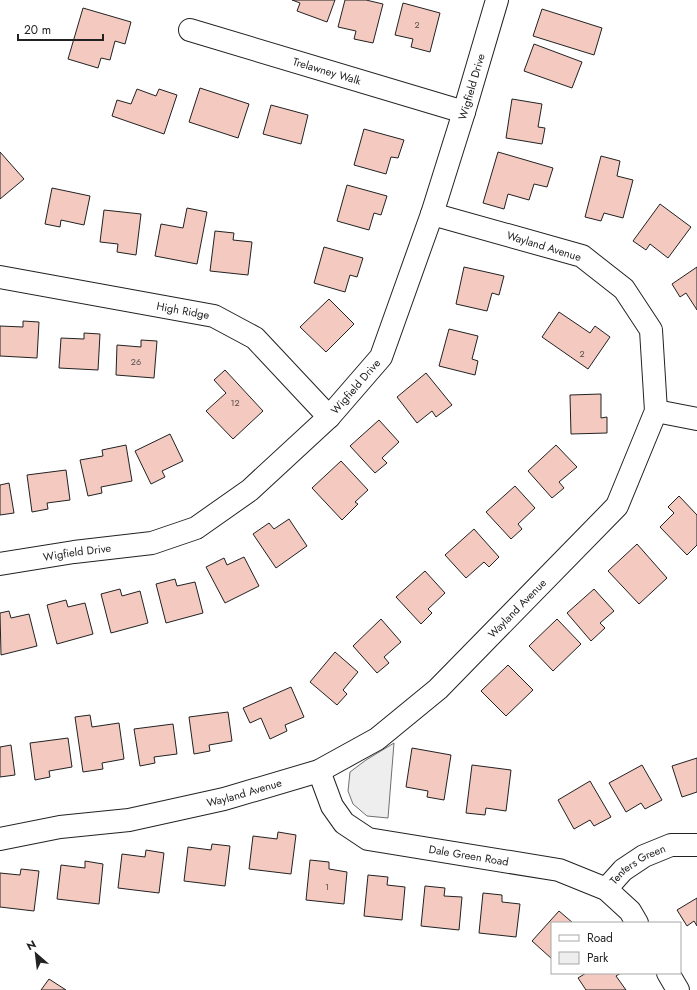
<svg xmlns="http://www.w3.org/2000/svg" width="697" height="990" viewBox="0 0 697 990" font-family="Jost,sans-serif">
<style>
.green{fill:#eee;stroke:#6f6f6f}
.building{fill:#f3c9c0;stroke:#222}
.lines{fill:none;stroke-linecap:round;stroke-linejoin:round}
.minor-casing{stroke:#222;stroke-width:24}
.minor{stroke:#fff;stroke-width:22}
.labels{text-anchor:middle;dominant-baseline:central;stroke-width:3;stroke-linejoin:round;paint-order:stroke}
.number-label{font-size:9px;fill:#564c4a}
.street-label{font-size:11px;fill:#222;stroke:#fff}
</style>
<rect width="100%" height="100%" fill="#fff"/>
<path class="green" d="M 394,743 L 388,818 L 367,816 L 353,804 L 348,791 L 350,772 L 366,760 Z"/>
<g class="building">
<path d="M 292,0 L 335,0 L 327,22 L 297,11 L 300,3 Z"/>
<path d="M 345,0 L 366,0 L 383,4 L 373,43 L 354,39 L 356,31 L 338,27 Z"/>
<path d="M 403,3 L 440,13 L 430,52 L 411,47 L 413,39 L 395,35 Z"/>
<path d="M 83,8 L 131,22 L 125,44 L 115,41 L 110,60 L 101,58 L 98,68 L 68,59 Z"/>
<path d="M 542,9 L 602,28 L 594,55 L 533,36 Z"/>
<path d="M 534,44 L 582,62 L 572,88 L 524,71 Z"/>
<path d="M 200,88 L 249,104 L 238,138 L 189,122 Z"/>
<path d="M 137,89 L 156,96 L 159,89 L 177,95 L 164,134 L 112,116 L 117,100 L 131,104 Z"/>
<path d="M 512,99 L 542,104 L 538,127 L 545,128 L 542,144 L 506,138 Z"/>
<path d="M 271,105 L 308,115 L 301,144 L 263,134 Z"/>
<path d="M 364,129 L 404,140 L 398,158 L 391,157 L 386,174 L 354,165 Z"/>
<path d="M 0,152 L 24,179 L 0,199 Z"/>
<path d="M 498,152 L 553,168 L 547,187 L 534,184 L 529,200 L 508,194 L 504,209 L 483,203 Z"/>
<path d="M 601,156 L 620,161 L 617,176 L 633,180 L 623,218 L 604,213 L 601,221 L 585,217 Z"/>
<path d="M 347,185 L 387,196 L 381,215 L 374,213 L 369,230 L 337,221 Z"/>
<path d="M 52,188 L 90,196 L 84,225 L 61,220 L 60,227 L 45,224 Z"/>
<path d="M 660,204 L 691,227 L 668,258 L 650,244 L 646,250 L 633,241 Z"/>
<path d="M 187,208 L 207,212 L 197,264 L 155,256 L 161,224 L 183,228 Z"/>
<path d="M 104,210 L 141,214 L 136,255 L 117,252 L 118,244 L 100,242 Z"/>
<path d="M 215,231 L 234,233 L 233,240 L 252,242 L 248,275 L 210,271 Z"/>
<path d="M 324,247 L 363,258 L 357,277 L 350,275 L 345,292 L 314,283 Z"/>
<path d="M 464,267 L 504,276 L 499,295 L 492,293 L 487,311 L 456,304 Z"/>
<path d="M 697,267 L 697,310 L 686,293 L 680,297 L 672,284 Z"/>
<path d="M 329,299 L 354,324 L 326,352 L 300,327 Z"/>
<path d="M 559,312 L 590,333 L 595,326 L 610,337 L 588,369 L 542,337 Z"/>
<path d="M 23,321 L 39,322 L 37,358 L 0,356 L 0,326 L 23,327 Z"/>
<path d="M 449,329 L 478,336 L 472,359 L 478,361 L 475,375 L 439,366 Z"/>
<path d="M 84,333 L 100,334 L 98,370 L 59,368 L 61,338 L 84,339 Z"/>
<path d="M 141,340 L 157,341 L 154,378 L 116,375 L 117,345 L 141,347 Z"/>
<path d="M 225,370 L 263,411 L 233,439 L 206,411 L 226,393 L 214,380 Z"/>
<path d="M 426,373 L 452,405 L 436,417 L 432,411 L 417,423 L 397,397 Z"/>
<path d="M 601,394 L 601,418 L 607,417 L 607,433 L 571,434 L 570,395 Z"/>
<path d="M 379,420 L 399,442 L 382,458 L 387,463 L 375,473 L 350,446 Z"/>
<path d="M 170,434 L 183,461 L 162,471 L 165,477 L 151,484 L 135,451 Z"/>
<path d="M 126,445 L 132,481 L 101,487 L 102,493 L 88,496 L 80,460 L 103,456 L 102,450 Z"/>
<path d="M 556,445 L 577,467 L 559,482 L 564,488 L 552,498 L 528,471 Z"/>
<path d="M 341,461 L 368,490 L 355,502 L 358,504 L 342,520 L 312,488 Z"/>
<path d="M 66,470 L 70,500 L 47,503 L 48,509 L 32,512 L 27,475 Z"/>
<path d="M 9,483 L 14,513 L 0,515 L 0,485 Z"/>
<path d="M 515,486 L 535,508 L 518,524 L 522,529 L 511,539 L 486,512 Z"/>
<path d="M 679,496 L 697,515 L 697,545 L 687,555 L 660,527 L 674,513 L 668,507 Z"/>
<path d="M 289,519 L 307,546 L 276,568 L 253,534 L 269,523 L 274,529 Z"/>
<path d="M 474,529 L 499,557 L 489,567 L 484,562 L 466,578 L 445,555 Z"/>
<path d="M 637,544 L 667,578 L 639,604 L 608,571 Z"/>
<path d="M 244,557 L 259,586 L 225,603 L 206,567 L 224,558 L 227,565 Z"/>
<path d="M 425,571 L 445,593 L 428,609 L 432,613 L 421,624 L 396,597 Z"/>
<path d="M 175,579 L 177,586 L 195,582 L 203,613 L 166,623 L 156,584 Z"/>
<path d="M 120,589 L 122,596 L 140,591 L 148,623 L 111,633 L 101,594 Z"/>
<path d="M 594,589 L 614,611 L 600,623 L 605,628 L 591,641 L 567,613 Z"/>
<path d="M 66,600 L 68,607 L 85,603 L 93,634 L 57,644 L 47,605 Z"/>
<path d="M 9,611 L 11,618 L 29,614 L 37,646 L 1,655 L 0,613 Z"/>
<path d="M 381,619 L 401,642 L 384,657 L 389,663 L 377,673 L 353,646 Z"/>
<path d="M 557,619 L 581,644 L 553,671 L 529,646 Z"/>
<path d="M 335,652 L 358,672 L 343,690 L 347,694 L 337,705 L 310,682 Z"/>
<path d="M 508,665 L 533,690 L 506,716 L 481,691 Z"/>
<path d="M 291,687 L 304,717 L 285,725 L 287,731 L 270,739 L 261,718 L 250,723 L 243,708 Z"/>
<path d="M 228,712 L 232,741 L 209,745 L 210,751 L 194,754 L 189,717 Z"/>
<path d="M 90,715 L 92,727 L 119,723 L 124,759 L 102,763 L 103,769 L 83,772 L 75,717 Z"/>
<path d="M 173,724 L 177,754 L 154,757 L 155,763 L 140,766 L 134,729 Z"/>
<path d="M 68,738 L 72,767 L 49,771 L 50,777 L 35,780 L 30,743 Z"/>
<path d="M 11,745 L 15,775 L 0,777 L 0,747 Z"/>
<path d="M 412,748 L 451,755 L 444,800 L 427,797 L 428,791 L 406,787 Z"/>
<path d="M 697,758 L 697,792 L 682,797 L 672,766 Z"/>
<path d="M 472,765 L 511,770 L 506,811 L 486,808 L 485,815 L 466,813 Z"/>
<path d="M 642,765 L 662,800 L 645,809 L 641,803 L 626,812 L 609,783 Z"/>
<path d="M 590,781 L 611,817 L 594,826 L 590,820 L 574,829 L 558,800 Z"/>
<path d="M 278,832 L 296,835 L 291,874 L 249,869 L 253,836 L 277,839 Z"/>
<path d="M 212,844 L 230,846 L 225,886 L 184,881 L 188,847 L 211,850 Z"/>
<path d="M 146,850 L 164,853 L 159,893 L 118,888 L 122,854 L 145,857 Z"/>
<path d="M 310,860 L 329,862 L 329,869 L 347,872 L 344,904 L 306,900 Z"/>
<path d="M 85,861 L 103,864 L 99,904 L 57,899 L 61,865 L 85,868 Z"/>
<path d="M 21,869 L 39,871 L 34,911 L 0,907 L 0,873 L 20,875 Z"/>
<path d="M 368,875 L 388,877 L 387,885 L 405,887 L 402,920 L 364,916 Z"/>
<path d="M 425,886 L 445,888 L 444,896 L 462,897 L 459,930 L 421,926 Z"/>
<path d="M 483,893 L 502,895 L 502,902 L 520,904 L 516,937 L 479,933 Z"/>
<path d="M 697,898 L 697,926 L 694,921 L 687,926 L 677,910 Z"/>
<path d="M 559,911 L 573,923 L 552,923 L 552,959 L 532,941 Z"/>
<path d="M 586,973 L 621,973 L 616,976 L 626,990 L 586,990 L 578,978 Z"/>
<path d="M 49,979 L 66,990 L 41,990 Z"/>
</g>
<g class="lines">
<defs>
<g id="minor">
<path id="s1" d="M 190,30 L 464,112"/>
<path id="s2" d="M 0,277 L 214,316 L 255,338 L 329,417"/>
<path d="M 656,411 L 697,419"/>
<path id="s3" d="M 0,564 L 74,552 L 152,543 L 196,528 L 250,490 L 329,417 L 381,357 L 432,214 L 464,112 L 497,0"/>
<path id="s4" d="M 319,771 L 332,806 L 344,823 L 368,839 L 559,870 L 606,889 L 630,911 L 637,923"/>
<path id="s5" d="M 0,839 L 60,827 L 129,820 L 224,799 L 319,771 L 377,739 L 438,689 L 617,506 L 656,411 L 651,330 L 624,289 L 582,256 L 432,214"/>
<path id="s6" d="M 606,889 L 623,870 L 644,856 L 671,845 L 697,845"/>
<path d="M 668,973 L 678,990"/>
</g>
</defs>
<use href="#minor" class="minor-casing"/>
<use href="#minor" class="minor"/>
</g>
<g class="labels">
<g class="number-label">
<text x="417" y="24">2</text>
<text x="582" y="353">2</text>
<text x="136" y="361">26</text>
<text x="235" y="402">12</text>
<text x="327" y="886">1</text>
</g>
<g class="street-label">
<text stroke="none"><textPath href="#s1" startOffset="143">Trelawney Walk</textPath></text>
<text stroke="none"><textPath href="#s3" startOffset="738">Wigfield Drive</textPath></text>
<text transform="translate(544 246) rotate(17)">Wayland Avenue</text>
<text stroke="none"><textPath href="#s2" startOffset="186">High Ridge</textPath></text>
<text stroke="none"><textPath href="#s3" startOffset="414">Wigfield Drive</textPath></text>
<text stroke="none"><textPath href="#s3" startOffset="78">Wigfield Drive</textPath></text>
<text stroke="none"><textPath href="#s5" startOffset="585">Wayland Avenue</textPath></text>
<text stroke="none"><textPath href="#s5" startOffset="249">Wayland Avenue</textPath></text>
<text stroke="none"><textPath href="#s4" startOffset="189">Dale Green Road</textPath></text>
<text stroke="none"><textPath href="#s6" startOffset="41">Tenters Green</textPath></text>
</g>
</g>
<rect x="551" y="922" width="130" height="52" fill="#ffffff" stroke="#a7a7a7"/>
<rect x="559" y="935" width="20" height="6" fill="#ffffff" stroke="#a7a7a7"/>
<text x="587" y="942" font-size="12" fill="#222222">Road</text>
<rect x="559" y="952" width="20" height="12" fill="#eeeeee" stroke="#a7a7a7"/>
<text x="587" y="962" font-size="12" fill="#222222">Park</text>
<g transform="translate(36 954) rotate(332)" stroke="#ffffff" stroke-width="3" paint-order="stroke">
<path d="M0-3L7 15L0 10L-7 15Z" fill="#222222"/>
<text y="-6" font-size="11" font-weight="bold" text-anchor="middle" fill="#222222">N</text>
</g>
<path d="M18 34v6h85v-6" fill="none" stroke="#222222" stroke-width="2"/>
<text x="24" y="34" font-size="12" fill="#222222" stroke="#ffffff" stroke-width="3" paint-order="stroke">20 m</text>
</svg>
